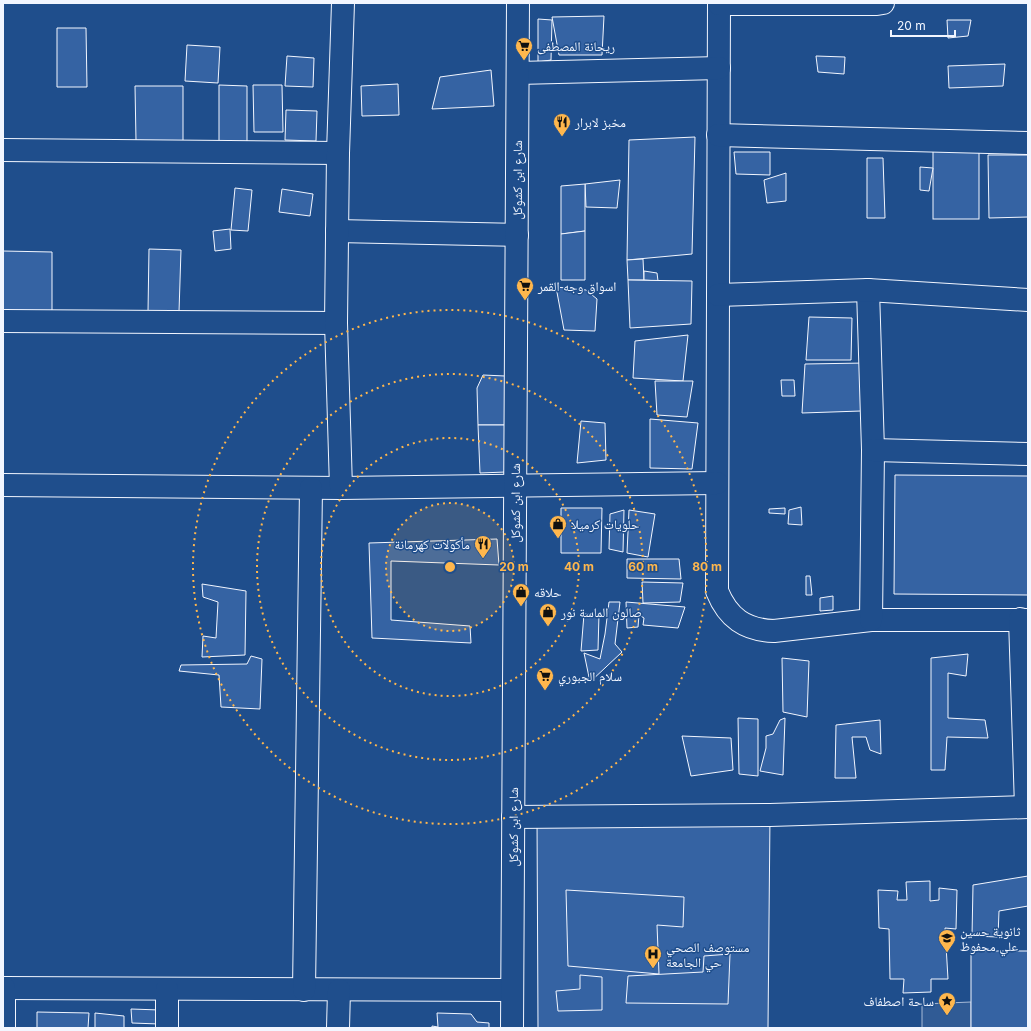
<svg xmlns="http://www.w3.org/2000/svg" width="1031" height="1031" viewBox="0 0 1031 1031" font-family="Inter,'Noto Naskh Arabic',sans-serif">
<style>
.built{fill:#305b95;stroke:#a8bbd7}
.building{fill:#3563a3;stroke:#f2f6ff}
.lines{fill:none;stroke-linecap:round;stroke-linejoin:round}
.minor-casing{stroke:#f2f6ff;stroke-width:24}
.minor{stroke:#1f4e8c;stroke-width:22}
.ring{fill:none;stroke:#ffb74d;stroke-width:2;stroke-dasharray:2 4}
.labels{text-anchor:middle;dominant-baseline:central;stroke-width:3;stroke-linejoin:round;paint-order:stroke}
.poi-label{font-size:13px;fill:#f2f6ff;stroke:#1f4e8c;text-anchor:start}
.street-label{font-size:13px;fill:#f2f6ff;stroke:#1f4e8c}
.centre{fill:#ffb74d;stroke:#1f4e8c;stroke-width:2}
.ring-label{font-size:12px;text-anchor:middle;font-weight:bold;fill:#ffb74d;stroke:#1f4e8c;stroke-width:3;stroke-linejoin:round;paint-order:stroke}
</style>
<rect width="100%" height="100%" fill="#1f4e8c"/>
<path class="built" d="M 971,1002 L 971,1028 L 922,1028 L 922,1004 Z"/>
<g class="building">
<path d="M 604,16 L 602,55 L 559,55 L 552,17 Z"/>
<path d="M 538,19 L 552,20 L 551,60 L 538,62 Z"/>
<path d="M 947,20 L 971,20 L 968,36 L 948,38 Z"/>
<path d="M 57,28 L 86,28 L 87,87 L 57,87 Z"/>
<path d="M 187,45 L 220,47 L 218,83 L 185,81 Z"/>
<path d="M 287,56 L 314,58 L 313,87 L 285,86 Z"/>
<path d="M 816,56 L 845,57 L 844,74 L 818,72 Z"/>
<path d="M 1005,64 L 1003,86 L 949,88 L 948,66 Z"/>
<path d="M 491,70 L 494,106 L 432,109 L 440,77 Z"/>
<path d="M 398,84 L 399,115 L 362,116 L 361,86 Z"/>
<path d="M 219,85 L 247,86 L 247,147 L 219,147 Z"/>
<path d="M 253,85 L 282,85 L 283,132 L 254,132 Z"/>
<path d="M 135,86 L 183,86 L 183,141 L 136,141 Z"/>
<path d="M 286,110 L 317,111 L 316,141 L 285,140 Z"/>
<path d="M 695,137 L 692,254 L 627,260 L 629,140 Z"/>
<rect x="933" y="151" width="46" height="68"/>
<path d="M 734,152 L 770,152 L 770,175 L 736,174 Z"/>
<path d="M 988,155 L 1028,155 L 1028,217 L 989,218 Z"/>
<path d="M 867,158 L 883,158 L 885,218 L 867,218 Z"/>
<path d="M 920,167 L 933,168 L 929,191 L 920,190 Z"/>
<path d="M 786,173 L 786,201 L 767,203 L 764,180 Z"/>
<path d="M 620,180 L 617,208 L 586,207 L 585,184 Z"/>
<path d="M 585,184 L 585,231 L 561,234 L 561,186 Z"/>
<path d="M 235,188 L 252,190 L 248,231 L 231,230 Z"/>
<path d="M 282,189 L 313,194 L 310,216 L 279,212 Z"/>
<path d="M 230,229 L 231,249 L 215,251 L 213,231 Z"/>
<path d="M 585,231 L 585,280 L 561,280 L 561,234 Z"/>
<path d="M 149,249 L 181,250 L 179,312 L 148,312 Z"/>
<path d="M 3,251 L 52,252 L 52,314 L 3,314 Z"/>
<path d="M 643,259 L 644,280 L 628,280 L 627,260 Z"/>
<path d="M 644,271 L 657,273 L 658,281 L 644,280 Z"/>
<path d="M 628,280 L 692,281 L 691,324 L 630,328 Z"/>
<path d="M 556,287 L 586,290 L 597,299 L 595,331 L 564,330 Z"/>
<path d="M 809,317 L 852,318 L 851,360 L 806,360 Z"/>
<path d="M 688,335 L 683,381 L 633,378 L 635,341 Z"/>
<path d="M 865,363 L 861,411 L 802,413 L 805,364 Z"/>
<path d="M 483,375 L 505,376 L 507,425 L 478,425 L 477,388 Z"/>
<path d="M 781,380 L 794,380 L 795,396 L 782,396 Z"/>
<path d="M 655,381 L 693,381 L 687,417 L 657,415 Z"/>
<path d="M 650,419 L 698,423 L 692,469 L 650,468 Z"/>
<path d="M 581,421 L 605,423 L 606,460 L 577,463 Z"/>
<path d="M 478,425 L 515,425 L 506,472 L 480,473 Z"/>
<path d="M 895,475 L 1028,476 L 1028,595 L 894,594 Z"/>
<path d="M 801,507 L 802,525 L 788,524 L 789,510 Z"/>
<path d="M 561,508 L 602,508 L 601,553 L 561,553 Z"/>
<path d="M 785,508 L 785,514 L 769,513 L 769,509 Z"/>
<path d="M 624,510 L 623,552 L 609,549 L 610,514 Z"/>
<path d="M 629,510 L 655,514 L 648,557 L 627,553 Z"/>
<path d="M 497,539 L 499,565 L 391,561 L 391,620 L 470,626 L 471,643 L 372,638 L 369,543 Z"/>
<path d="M 627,559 L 679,559 L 681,579 L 627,578 Z"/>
<path d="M 806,576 L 810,576 L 812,595 L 806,595 Z"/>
<path d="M 642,582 L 683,583 L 680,602 L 643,603 Z"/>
<path d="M 202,584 L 246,591 L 245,655 L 202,657 L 203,636 L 216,638 L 218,602 L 203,597 Z"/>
<path d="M 833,596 L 833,610 L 820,611 L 820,598 Z"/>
<path d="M 609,602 L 620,602 L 615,644 L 622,652 L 590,682 L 584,653 L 600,659 L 605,634 Z"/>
<path d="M 626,602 L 685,607 L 678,628 L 643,625 L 644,618 L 639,615 L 638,627 L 627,628 Z"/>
<path d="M 584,614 L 599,614 L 598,650 L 581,651 Z"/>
<path d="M 968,654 L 966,676 L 948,673 L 948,718 L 985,720 L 988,738 L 947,737 L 945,770 L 931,770 L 931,658 Z"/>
<path d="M 251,656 L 262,659 L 260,709 L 221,707 L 219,675 L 179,671 L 181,665 L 247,664 Z"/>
<path d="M 782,658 L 809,661 L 807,717 L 783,712 Z"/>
<path d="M 738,718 L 758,719 L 758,776 L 739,774 Z"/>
<path d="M 785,718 L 783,775 L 760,771 L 766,748 L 766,736 L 773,734 L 780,720 Z"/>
<path d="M 880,720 L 881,754 L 870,750 L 866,737 L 852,737 L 856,778 L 835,778 L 836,725 Z"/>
<path d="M 682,736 L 731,738 L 733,770 L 691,776 Z"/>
<path d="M 770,815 L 768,1028 L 538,1028 L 537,817 Z"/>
<path d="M 1028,876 L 1028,906 L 999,911 L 998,937 L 972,936 L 973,885 Z"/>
<path d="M 930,881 L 930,901 L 939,900 L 939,888 L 957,890 L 956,929 L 945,928 L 948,979 L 931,979 L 931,992 L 903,993 L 904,979 L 890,979 L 889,929 L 879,928 L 878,890 L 898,891 L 897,900 L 907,900 L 906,882 Z"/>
<path d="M 566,890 L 684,897 L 683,927 L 657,925 L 659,974 L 568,966 Z"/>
<rect x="971" y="951" width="57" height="77"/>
<path d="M 730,954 L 728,1004 L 626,1003 L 628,976 L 703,972 L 704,956 Z"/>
<path d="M 580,975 L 602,977 L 602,1010 L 558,1011 L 556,991 L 580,989 Z"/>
<path d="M 131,1009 L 160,1010 L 159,1024 L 132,1023 Z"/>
<path d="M 37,1012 L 89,1013 L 88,1028 L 37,1028 Z"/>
<path d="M 95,1013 L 124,1016 L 124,1028 L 95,1028 Z"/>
<path d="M 437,1013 L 471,1014 L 477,1022 L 489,1023 L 489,1028 L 432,1028 L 432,1026 L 438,1027 Z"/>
</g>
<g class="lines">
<defs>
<g id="minor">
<path d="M 719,3 L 717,591 C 728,618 745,630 774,631 L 871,620 L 1028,620"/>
<path d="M 719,4 L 877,4 L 883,3"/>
<path d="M 518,73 L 719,68"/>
<path d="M 718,135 L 1028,143"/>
<path d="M 3,150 L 338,153"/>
<path d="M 337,231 L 517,235"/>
<path d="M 868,290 L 873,450 L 871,620"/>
<path d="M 718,295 L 868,290 L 1028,300"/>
<path d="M 3,321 L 336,323"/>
<path d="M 873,450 L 1028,454"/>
<path d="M 3,485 L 341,488 L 717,483"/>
<path d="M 341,488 L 336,323 L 338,153 L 343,3"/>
<path d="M 1020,619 L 1026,807"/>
<path d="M 513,817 L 770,815 L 1028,807"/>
<path d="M 3,988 L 512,990"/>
<path d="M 304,990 L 311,488"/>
<path d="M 4,1028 L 4,988"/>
<path d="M 167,1028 L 167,989"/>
<path d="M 338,1028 L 339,990"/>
<path d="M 512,1028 L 518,3"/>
</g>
</defs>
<use href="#minor" class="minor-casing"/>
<use href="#minor" class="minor"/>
</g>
<circle cx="450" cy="567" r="64" fill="#ffb74d" fill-opacity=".12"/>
<g class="ring">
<circle cx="450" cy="567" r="64"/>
<circle cx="450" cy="567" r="129"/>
<circle cx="450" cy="567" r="193"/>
<circle cx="450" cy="567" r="257"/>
</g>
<defs>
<symbol id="supermarket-pin" viewBox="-11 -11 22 30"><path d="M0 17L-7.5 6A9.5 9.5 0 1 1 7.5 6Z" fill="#ffb74d" stroke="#1f4e8c"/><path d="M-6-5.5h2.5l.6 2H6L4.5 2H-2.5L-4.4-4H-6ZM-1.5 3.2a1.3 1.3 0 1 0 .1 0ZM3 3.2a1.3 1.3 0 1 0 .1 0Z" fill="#111"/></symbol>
<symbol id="restaurant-pin" viewBox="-11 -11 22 30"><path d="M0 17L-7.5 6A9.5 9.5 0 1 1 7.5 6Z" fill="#ffb74d" stroke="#1f4e8c"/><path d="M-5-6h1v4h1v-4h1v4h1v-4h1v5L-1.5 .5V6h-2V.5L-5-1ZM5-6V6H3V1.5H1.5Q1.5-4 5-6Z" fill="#111"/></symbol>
<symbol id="shop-pin" viewBox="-11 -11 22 30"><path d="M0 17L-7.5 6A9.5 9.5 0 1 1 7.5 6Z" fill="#ffb74d" stroke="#1f4e8c"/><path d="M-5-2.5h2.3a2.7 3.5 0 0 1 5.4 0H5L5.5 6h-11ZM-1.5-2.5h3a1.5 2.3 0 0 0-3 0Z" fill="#111"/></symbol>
<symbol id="school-pin" viewBox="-11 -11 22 30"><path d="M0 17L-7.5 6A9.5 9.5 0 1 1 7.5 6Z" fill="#ffb74d" stroke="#1f4e8c"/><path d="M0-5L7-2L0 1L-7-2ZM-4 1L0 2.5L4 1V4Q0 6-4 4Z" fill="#111"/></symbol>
<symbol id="hospital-pin" viewBox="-11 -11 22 30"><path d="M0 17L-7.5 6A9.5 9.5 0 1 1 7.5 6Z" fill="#ffb74d" stroke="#1f4e8c"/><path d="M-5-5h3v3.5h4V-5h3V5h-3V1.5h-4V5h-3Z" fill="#111"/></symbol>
<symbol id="sight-pin" viewBox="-11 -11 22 30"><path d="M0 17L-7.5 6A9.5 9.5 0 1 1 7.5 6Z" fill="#ffb74d" stroke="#1f4e8c"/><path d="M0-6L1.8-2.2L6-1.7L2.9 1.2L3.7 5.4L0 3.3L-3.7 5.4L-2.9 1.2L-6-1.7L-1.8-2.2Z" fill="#111"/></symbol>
</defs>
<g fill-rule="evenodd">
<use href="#supermarket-pin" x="514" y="36" width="20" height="27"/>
<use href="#restaurant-pin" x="552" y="112" width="20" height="27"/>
<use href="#supermarket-pin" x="515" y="276" width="20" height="27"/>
<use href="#shop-pin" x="548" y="514" width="20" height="27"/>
<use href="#restaurant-pin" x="473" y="534" width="20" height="27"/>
<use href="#shop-pin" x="511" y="582" width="20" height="27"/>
<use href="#shop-pin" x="538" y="602" width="20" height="27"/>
<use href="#supermarket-pin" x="535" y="666" width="20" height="27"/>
<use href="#school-pin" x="937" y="928" width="20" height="27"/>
<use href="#hospital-pin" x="643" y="944" width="20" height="27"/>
<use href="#sight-pin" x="937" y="991" width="20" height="27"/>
</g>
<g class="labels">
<g class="poi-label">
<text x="537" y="46">ريحانة المصطفى</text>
<text x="575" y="122">مخبز لابرار</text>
<text x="538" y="286">اسواق وجه القمر</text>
<text x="571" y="524">حلويات كرميلا</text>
<text x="470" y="544" text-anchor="end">مأكولات كهرمانة</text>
<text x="534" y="592">حلاقه</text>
<text x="561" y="612">صالون الماسة نور</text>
<text x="558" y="676">سلام الجبوري</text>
<text x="960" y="931">ثانوية حسين<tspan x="960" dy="15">علي محفوظ</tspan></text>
<text x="666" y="947">مستوصف الصحي<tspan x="666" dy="15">حي الجامعة</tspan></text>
<text x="934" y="1001" text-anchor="end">ساحة اصطفاف</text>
</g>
<g class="street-label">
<text transform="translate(517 180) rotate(-90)">شارع ابن كشوكل</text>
<text transform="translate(515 503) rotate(-90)">شارع ابن كشوكل</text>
<text transform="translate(513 827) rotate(-90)">شارع ابن كشوكل</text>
</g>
</g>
<circle cx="450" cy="567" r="6" class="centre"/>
<g class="ring-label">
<text x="514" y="571">20 m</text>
<text x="579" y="571">40 m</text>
<text x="643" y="571">60 m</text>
<text x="707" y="571">80 m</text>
</g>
<rect width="1031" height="1031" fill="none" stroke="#f2f6ff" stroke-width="8"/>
<path d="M891 30v6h64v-6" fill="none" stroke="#f2f6ff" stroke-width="2"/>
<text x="897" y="30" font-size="12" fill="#f2f6ff" stroke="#1f4e8c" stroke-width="3" paint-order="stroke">20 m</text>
</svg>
